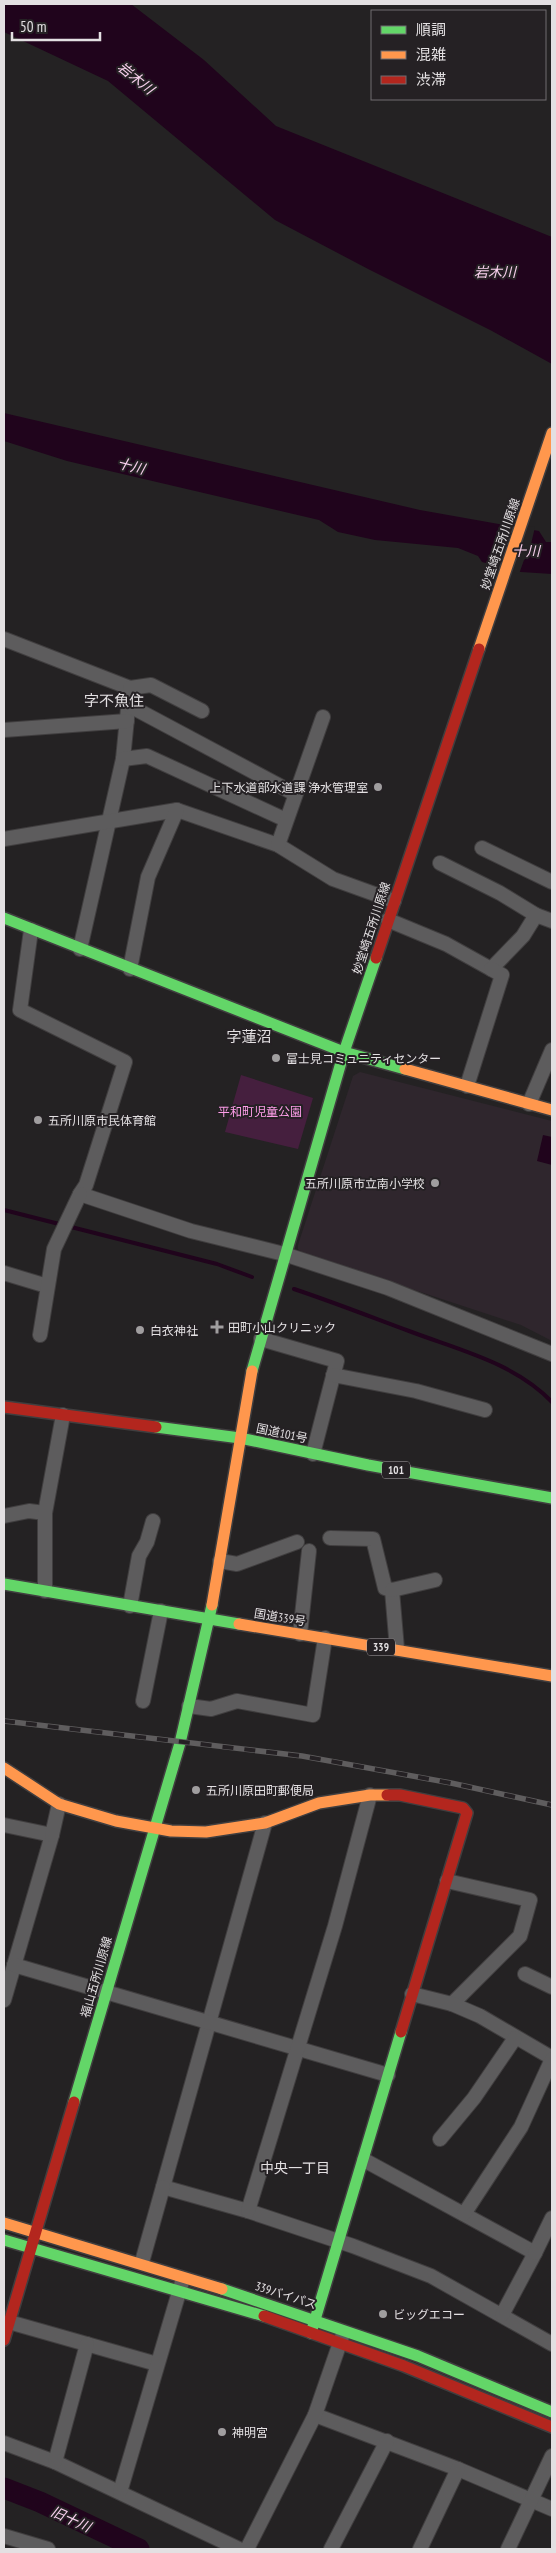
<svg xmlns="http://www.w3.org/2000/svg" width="556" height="2553" viewBox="0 0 556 2553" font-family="'PT Sans Narrow','Noto Sans JP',sans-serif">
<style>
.built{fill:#2f262d}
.green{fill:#451f3e}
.water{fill:#20041c}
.pier{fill:#242223}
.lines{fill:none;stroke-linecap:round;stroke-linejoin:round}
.stream{stroke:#20041c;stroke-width:4}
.river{stroke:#20041c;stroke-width:21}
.street-casing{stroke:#403e3f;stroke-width:16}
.fast-casing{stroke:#403e3f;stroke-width:14}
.slow-casing{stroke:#403e3f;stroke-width:14}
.jam-casing{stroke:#403e3f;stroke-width:14}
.street{stroke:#5d5c5d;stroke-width:14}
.fast{stroke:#63d668;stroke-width:11}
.slow{stroke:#ff974d;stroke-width:11}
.jam{stroke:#b3261e;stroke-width:11}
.rail-casing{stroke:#5f5d5e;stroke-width:5.5}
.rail{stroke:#252124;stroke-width:4;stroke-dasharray:11;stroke-linecap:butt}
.poi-dot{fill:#a09e9f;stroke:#252124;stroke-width:2}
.labels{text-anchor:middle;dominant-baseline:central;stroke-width:4;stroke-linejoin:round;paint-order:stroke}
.shield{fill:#252124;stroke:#aaa7a9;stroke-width:1}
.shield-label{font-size:11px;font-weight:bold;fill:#e3e0e2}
.street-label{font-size:12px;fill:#e3e0e2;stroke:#252124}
.poi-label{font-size:12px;fill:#e3e0e2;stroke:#252124;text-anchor:start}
.park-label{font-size:12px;fill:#fd9de8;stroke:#252124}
.water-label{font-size:14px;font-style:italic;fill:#f9d1ee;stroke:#252124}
.neighbourhood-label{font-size:14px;fill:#e3e0e2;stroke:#252124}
.quarter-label{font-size:15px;fill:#e3e0e2;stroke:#252124}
</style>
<rect width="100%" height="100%" fill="#242223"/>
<path class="built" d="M 360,1072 L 552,1121 L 552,1341 L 521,1325 L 302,1253 L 298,1249 L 298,1245 L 353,1076 Z"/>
<path class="green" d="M 241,1075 L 313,1098 L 298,1149 L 225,1132 Z"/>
<g class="water">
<path d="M 4,4 L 131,4 L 204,60 L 276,126 L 552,237 L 552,364 L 492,331 L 370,270 L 275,220 L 108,81 L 4,32 Z"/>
<path d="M 4,413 L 420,510 L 539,531 L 546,542 L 552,542 L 552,574 L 521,572 L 482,562 L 478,556 L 458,548 L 375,540 L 338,532 L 319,520 L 67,461 L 4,441 Z"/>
<path d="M 543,1135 L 552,1137 L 552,1165 L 537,1161 Z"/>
</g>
<path class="pier" d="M 508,523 L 535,527 L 528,557 L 524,560 L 519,574 L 494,566 L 499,551 L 497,547 Z"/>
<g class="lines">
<g class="stream">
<path d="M 4,1210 L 217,1264 L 252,1277"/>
<path d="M 294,1289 C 333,1302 371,1317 409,1331 C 459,1350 515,1363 552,1402"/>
</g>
<path class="river" d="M 4,2488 L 40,2502 L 139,2549"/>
<defs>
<g id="street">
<path d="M 4,639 L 130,688 L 123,759 L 80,949"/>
<path d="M 130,688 L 151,685 L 202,711"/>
<path d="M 130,706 L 295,794"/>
<path d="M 4,730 L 127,721"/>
<path d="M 123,759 L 147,756 L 286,820"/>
<path d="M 4,839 L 177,810 L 278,845 L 333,879 L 394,901"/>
<path d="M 278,845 L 323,717"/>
<path d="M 482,848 L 552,882"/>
<path d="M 440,863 L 500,893 L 536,915"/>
<path d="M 388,920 L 446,944 L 491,969 L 523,936 L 536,915 L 552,921"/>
<path d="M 31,930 L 20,1010 L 125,1062 L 86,1185 L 80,1194 L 191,1231 L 284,1254 L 388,1288 L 552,1354"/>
<path d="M 130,969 L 148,877 L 177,810"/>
<path d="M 467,1086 L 502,975 L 491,969"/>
<path d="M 529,1104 L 552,1050"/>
<path d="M 4,1273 L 47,1286"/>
<path d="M 40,1335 L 54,1249 L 80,1194"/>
<path d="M 261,1339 L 337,1361 L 313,1454"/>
<path d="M 333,1375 L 416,1391 L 485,1410"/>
<path d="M 4,1516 L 29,1511 L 45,1513"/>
<path d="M 330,1538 L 373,1539 L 385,1588 L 392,1590 L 397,1649"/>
<path d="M 220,1561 L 237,1564 L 297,1542"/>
<path d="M 392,1590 L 435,1580"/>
<path d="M 45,1591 L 45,1513 L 63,1415"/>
<path d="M 130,1606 L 139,1556 L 147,1542 L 153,1521"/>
<path d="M 300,1634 L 309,1551"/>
<path d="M 143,1701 L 161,1611"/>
<path d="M 189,1706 L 211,1709 L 237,1701 L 313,1715 L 325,1638"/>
<path d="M 265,1823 L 163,2187 L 248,2211 L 353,2246 L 431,2276 L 552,2344"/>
<path d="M 4,1825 L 52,1835 L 4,2000"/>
<path d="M 52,1835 L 59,1804"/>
<path d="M 447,1881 L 530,1900 L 520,1936 L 452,2004"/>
<path d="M 14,1965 L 388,2075"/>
<path d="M 525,1974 L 552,1987"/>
<path d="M 412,1994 L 452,2004 L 480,2016 L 552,2058"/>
<path d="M 440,2139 L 474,2098 L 515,2038"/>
<path d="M 364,2160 L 535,2253 L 502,2315"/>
<path d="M 248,2211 L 335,1926 L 370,1795"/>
<path d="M 464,2214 L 521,2127 L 552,2059"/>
<path d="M 535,2253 L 552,2218"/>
<path d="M 142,2262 L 163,2187"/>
<path d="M 9,2322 L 157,2364"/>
<path d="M 315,2415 L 458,2469 L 552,2509"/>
<path d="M 4,2443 L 55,2462 L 239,2549"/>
<path d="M 55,2462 L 87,2344"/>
<path d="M 120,2492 L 182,2282"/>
<path d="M 4,2536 L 48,2549"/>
<path d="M 247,2549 L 315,2415 L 343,2334"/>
<path d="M 331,2549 L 387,2441"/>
<path d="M 420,2549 L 458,2469"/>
<path d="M 508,2549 L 552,2456"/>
</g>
<g id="fast">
<path d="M 4,918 L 344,1052 L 405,1069"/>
<path d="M 252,1371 L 344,1052 L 376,958"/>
<path d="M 156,1427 L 240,1438 L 368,1465 L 552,1498"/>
<path d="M 4,1584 L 239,1624"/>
<path d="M 74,2102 L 180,1743 L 212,1605"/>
<path d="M 4,2240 L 264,2316"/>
<path d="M 222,2289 L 418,2356 L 552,2412"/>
<path d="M 311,2333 L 401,2032"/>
</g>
<g id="slow">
<path d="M 479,649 L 552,433"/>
<path d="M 405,1069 L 552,1110"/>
<path d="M 212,1605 L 252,1371"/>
<path d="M 239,1624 L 552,1676"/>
<path d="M 4,1768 L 59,1804 L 116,1821 L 171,1831 L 206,1832 L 265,1823 L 319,1803 L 370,1795 L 387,1795"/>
<path d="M 4,2223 L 222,2289"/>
</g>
<g id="jam">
<path d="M 376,958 L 479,649"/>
<path d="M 4,1407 L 156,1427"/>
<path d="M 387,1795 L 400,1795 L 463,1808 L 467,1813 L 401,2032"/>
<path d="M 264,2316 L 404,2366 L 552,2427"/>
<path d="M 4,2340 L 74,2102"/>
</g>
</defs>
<use href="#street" class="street-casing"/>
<use href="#fast" class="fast-casing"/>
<use href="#slow" class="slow-casing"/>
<use href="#jam" class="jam-casing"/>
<use href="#street" class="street"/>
<use href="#fast" class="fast"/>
<use href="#slow" class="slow"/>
<use href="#jam" class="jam"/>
<defs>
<path id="rail" d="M 4,1721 L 302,1756 L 451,1783 L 552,1805"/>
</defs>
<use href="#rail" class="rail-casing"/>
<use href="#rail" class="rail"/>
</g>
<g class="poi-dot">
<circle cx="378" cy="787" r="5"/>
<circle cx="276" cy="1058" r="5"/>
<circle cx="38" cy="1120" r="5"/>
<circle cx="435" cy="1183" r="5"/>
<path d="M214.5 1319.5h5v5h5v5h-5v5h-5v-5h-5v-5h5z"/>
<circle cx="140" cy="1330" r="5"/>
<circle cx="196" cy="1790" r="5"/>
<circle cx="383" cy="2314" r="5"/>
<circle cx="222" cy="2432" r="5"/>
</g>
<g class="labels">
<g class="shield">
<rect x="382" y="1461.5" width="28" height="17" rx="4"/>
<rect x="367" y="1638.5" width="28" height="17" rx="4"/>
</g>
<g class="shield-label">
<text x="396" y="1470">101</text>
<text x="381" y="1647">339</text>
</g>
<g class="street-label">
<text transform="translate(500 544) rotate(-71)">妙堂崎五所川原線</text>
<text transform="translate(371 928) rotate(-72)">妙堂崎五所川原線</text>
<text transform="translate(282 1433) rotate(12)">国道101号</text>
<text transform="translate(280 1617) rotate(9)">国道339号</text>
<text transform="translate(96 1977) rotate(-74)">福山五所川原線</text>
<text transform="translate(286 2295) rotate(18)">339バイパス</text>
</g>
<g class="poi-label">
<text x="368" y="787" text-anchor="end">上下水道部水道課 浄水管理室</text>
<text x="286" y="1058">富士見コミュニティセンター</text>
<text x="48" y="1120">五所川原市民体育館</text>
<text x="425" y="1183" text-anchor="end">五所川原市立南小学校</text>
<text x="228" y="1327">田町小山クリニック</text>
<text x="150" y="1330">白衣神社</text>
<text x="206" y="1790">五所川原田町郵便局</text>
<text x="393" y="2314">ビッグエコー</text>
<text x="232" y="2432">神明宮</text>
</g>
<g class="park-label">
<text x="260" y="1111">平和町児童公園</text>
</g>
<g class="water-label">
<text transform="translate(136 78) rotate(39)">岩木川</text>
<text x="495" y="272">岩木川</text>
<text transform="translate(131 466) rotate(14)">十川</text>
<text x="526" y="551">十川</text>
<text transform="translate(71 2519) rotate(24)">旧十川</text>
</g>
<g class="neighbourhood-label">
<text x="295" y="2168">中央一丁目</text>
</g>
<g class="quarter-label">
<text x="114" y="700">字不魚住</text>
<text x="249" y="1036">字蓮沼</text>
</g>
</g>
<rect width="556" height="2553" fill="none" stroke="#e3e0e2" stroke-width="10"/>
<rect x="371" y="10" width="175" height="90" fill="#252124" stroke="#716d70"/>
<rect x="381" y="26" width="25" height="8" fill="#63d668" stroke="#716d70"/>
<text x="416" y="35" font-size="15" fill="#e3e0e2">順調</text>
<rect x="381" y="51" width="25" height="8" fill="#ff974d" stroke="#716d70"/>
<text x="416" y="60" font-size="15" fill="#e3e0e2">混雑</text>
<rect x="381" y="76" width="25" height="8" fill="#b3261e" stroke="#716d70"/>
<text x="416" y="85" font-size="15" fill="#e3e0e2">渋滞</text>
<path d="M12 32v8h88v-8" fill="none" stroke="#e3e0e2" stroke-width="2.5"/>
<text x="20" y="32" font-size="15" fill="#e3e0e2" stroke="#252124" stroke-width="4" paint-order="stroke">50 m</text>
</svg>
